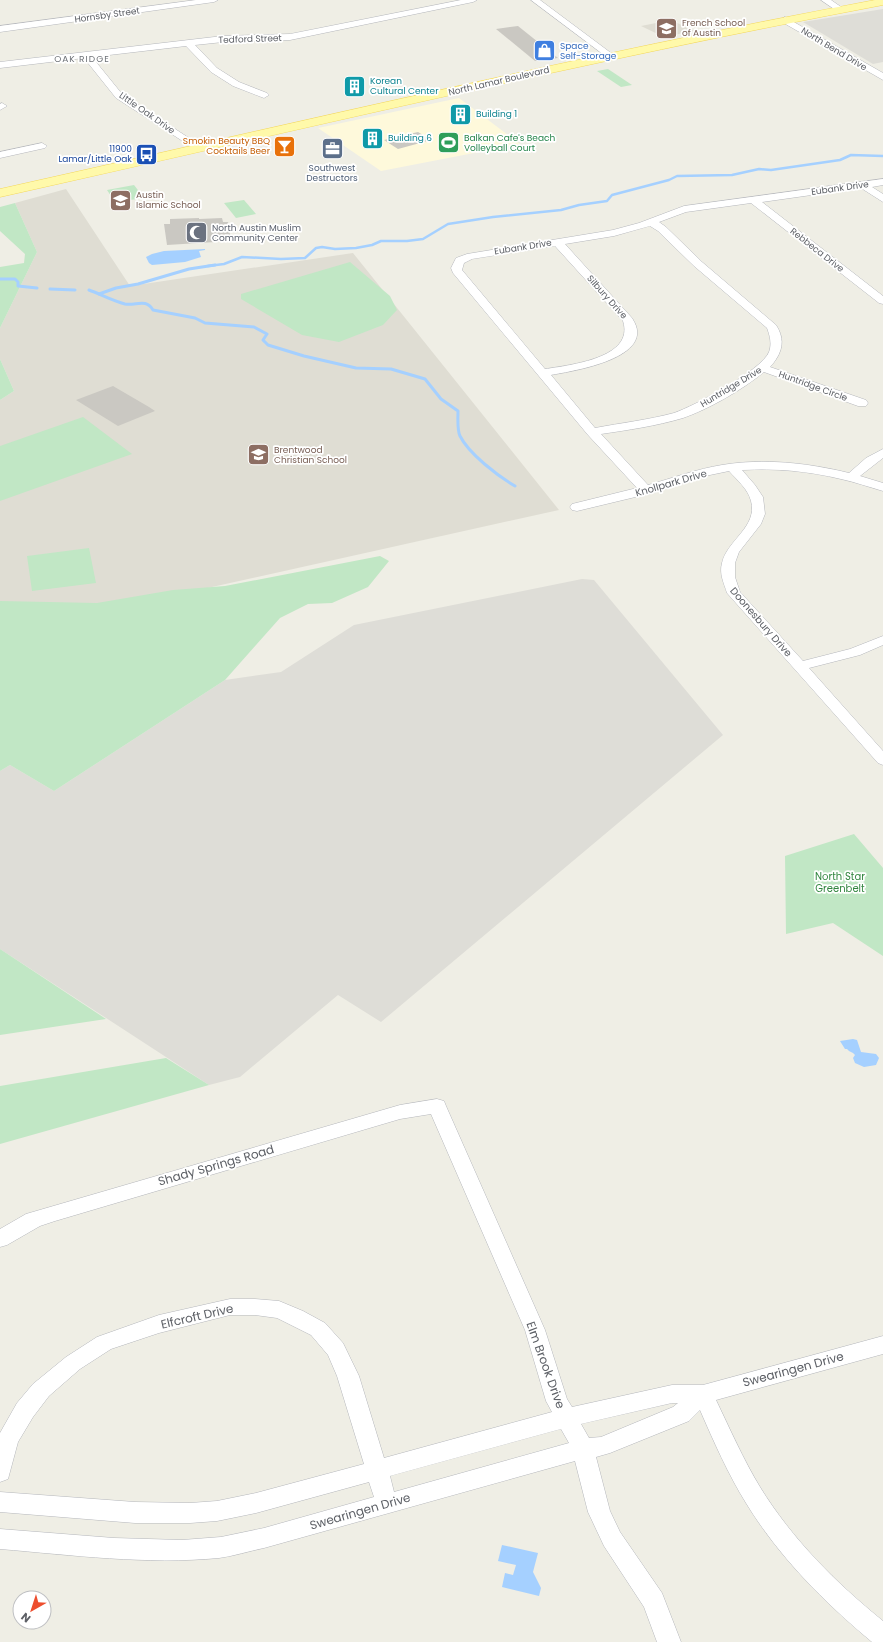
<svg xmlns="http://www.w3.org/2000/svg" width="883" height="1642" viewBox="0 0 883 1642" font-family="Poppins,sans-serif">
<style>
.commercial{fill:#fef9db}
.industrial{fill:#deddd7}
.education{fill:#dfddd3}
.green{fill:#c1e7c5}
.water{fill:#a5d0ff}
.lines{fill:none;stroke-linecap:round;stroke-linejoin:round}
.stream-far1{stroke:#a5d0ff;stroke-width:2.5}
.stream{stroke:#a5d0ff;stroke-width:3}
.building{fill:#cac8c2}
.street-casing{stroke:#b5b7bc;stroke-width:1}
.primary-casing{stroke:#f4d759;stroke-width:1}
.street{fill:#fff;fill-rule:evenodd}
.primary{fill:#fff9aa;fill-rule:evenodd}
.labels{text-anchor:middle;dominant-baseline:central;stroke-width:3.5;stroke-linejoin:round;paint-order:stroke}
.far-street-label{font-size:9px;fill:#5d6066;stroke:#fff}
.far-education-label{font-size:9px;fill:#785e54;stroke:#fff;text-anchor:start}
.far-shop-label{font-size:9px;fill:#366cbe;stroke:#fff;text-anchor:start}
.far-neighbourhood-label{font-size:9px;letter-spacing:1px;fill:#6e7278;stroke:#fff}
.far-culture-label{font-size:9px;fill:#0d838f;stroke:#fff;text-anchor:start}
.far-leisure-label{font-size:9px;fill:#27864d;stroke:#fff;text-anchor:start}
.far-food-label{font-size:9px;fill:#c56008;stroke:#fff;text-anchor:end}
.far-transit-label{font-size:9px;fill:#164399;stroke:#fff;text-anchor:end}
.far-service-label{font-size:9px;fill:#4e5e75;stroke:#fff}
.far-worship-label{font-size:9px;fill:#5b616d;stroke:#fff;text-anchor:start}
.street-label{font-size:10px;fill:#5d6066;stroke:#fff}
.park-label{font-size:10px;fill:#338640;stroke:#fff}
.near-street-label{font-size:12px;fill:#5d6066;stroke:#fff}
</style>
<rect width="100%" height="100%" fill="#efeee5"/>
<path class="commercial" d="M 459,98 L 520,144 L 381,171 L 318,128 Z"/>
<g class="industrial">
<path d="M 883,9 L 883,62 L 873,64 L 803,22 Z"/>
<path d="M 582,579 L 594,580 L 723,735 L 381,1022 L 338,995 L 240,1077 L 209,1085 L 0,949 L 0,771 L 10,765 L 54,791 L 225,680 L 281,672 L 354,625 Z"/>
</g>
<g class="education">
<path d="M 671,20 L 694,31 L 664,37 L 641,26 Z"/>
<path d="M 66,189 L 130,286 L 353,253 L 559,510 L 0,634 L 0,400 L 14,391 L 0,359 L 0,328 L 37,252 L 15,203 Z"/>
</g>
<g class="green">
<path d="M 608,69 L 632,85 L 621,87 L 597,71 Z"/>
<path d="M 134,185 L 144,198 L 130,200 L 125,194 L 111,196 L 107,190 Z"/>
<path d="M 244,200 L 256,214 L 236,218 L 224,203 Z"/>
<path d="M 15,203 L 37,252 L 0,328 L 0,267 L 24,263 L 25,254 L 0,231 L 0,207 Z"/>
<path d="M 350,262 L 390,296 L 397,310 L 383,325 L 339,342 L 302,335 L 241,299 L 241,294 Z"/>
<path d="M 0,359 L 14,391 L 0,400 Z"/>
<path d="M 83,417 L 132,454 L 0,501 L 0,446 Z"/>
<path d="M 89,548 L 96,583 L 32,591 L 27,556 Z"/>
<path d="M 380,556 L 389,561 L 368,587 L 332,603 L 308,604 L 280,618 L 225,680 L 54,791 L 10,765 L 0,771 L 0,601 L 97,603 L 173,590 L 225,586 Z"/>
<path d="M 854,834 L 883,868 L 883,956 L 833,923 L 786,934 L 785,856 Z"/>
<path d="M 0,949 L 106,1019 L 0,1035 Z"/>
<path d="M 166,1058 L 209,1085 L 0,1144 L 0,1086 Z"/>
</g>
<g class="water">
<path d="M 205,249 L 205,250 L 199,251 L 201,257 L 185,262 L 152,265 L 149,263 L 146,257 L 152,254 L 164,251 Z"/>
<path d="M 853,1039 L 857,1040 L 861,1052 L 876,1054 L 879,1058 L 876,1065 L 864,1067 L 855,1063 L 853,1058 L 855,1055 L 853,1053 L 849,1051 L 847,1049 L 845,1049 L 840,1041 Z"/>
<path d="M 502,1545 L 538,1553 L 533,1572 L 541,1588 L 539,1596 L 502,1587 L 505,1573 L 513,1575 L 516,1565 L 498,1561 Z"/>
</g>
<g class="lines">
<path class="stream-far1" d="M 208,266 L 224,264 L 242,257 L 281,259 L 305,258 L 316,248 L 322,247 L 335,249 L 356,248 L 372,245 L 381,241 L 407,241 L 423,239 L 448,224 L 493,217 L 561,210 L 579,205 L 607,201 L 612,195 L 669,180 L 677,176 L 732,175 L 759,169 L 771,170 L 840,160 L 851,155 L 883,156"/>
<g class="stream">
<path d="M 0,279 L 15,279 L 18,282 L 18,286 L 37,288"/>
<path d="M 50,289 L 75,290"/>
<path d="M 89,290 C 100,294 113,301 125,304 C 136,306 146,298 153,310 L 195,318 L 205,323 L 254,327 L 267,334 L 263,340 L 268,345 L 304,356 L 356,368 L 391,369 L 425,379 L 441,399 L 458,411 C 458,418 457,430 460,436 C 469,454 498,476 515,486"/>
<path d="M 99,294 L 116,288 L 138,284 L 189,269 L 215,265"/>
</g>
</g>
<g class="building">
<path d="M 518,26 L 558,58 L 535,61 L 496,29 Z"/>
<path d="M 418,132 L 431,140 L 398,149 L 384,140 Z"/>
<path d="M 199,218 L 199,219 L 222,218 L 223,222 L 228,222 L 231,241 L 167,245 L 164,224 L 170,224 L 170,219 Z"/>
<path d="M 113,386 L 149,407 L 155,411 L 118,426 L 76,400 Z"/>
</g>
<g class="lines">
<defs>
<g id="street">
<path d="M 196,0 L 218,0 L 214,2 L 0,32 L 0,26 Z"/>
<path d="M 461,0 L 477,0 L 473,2 L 290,40 L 223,42 L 195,45 L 217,68 L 239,82 L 267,93 L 269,95 L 264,98 L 233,86 L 211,72 L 186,46 L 92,57 L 122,94 L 201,146 L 203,148 L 198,151 L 116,98 L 84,58 L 0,68 L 0,62 L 223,36 L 290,34 Z"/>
<path d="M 531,0 L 540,0 L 615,56 L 611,59 L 608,58 Z"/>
<path d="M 821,0 L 831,0 L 844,9 L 840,12 L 837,11 Z"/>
<path d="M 785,17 L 883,73 L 883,80 L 782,22 L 781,20 Z"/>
<path d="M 2,103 L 7,106 L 0,110 L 0,104 Z"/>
<path d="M 42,143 L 47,146 L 45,148 L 0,158 L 0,152 Z"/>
<path d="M 883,179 L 883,185 L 872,187 L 883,194 L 883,202 L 861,188 L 762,202 L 883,296 L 883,304 L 879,303 L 751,203 L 686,212 L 659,222 L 666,227 L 702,262 L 776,325 C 786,340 782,354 770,367 L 866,400 L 868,403 L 866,406 L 858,406 L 764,372 C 742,390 709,409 683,418 C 656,426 628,430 601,434 L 648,485 C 673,478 697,469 722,465 C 764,458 808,463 849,473 L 866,458 L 883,449 L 883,458 L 860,476 L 883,483 L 883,491 C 869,487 855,482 841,479 C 808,471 775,468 742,470 L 755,485 L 763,497 L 765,514 L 761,524 L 739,552 L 735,563 L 735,577 L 740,592 L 803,661 L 850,649 L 883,636 L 883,645 L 860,655 L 809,668 L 883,751 L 883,765 L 878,763 L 727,593 C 724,583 719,574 722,563 C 727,540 758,527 751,501 C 748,489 737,480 729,471 L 705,476 L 652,493 L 577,511 L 572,510 L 570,507 L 572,504 L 637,488 L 588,435 L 453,273 L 451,268 L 456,258 L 467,254 L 613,230 L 639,223 L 684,206 ZM 650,226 L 658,231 L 694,266 L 767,328 C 770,336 772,344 769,352 C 761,371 694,406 674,413 C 648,420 621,423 595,428 L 551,375 C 573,371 659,358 632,318 L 565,244 L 614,236 ZM 555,246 L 623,321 C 635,358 570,365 545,369 L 462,270 L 464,263 L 472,259 Z"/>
<path d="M 437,1099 L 444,1101 L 446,1106 L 545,1330 L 567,1399 L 572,1407 L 672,1385 L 703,1385 L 883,1336 L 883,1354 L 716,1400 C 730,1429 743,1459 760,1487 C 792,1539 836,1583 883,1621 L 883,1642 L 872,1642 C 824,1602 779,1557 746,1503 C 728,1474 714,1442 700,1410 L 689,1421 L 610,1453 L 596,1457 L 610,1511 L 620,1532 L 662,1593 L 681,1642 L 657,1642 L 644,1607 L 604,1546 L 588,1512 L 575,1461 L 264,1548 C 249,1551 234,1556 219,1558 C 147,1565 72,1555 0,1549 L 0,1529 L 114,1538 L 182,1540 L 221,1537 L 264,1528 L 374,1497 L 369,1482 L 256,1513 L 217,1521 L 190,1523 L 135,1523 L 0,1512 L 0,1492 L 135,1502 L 190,1503 L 217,1501 L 256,1493 L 364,1464 L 337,1376 L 328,1355 L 311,1335 L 277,1318 L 255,1315 L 230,1315 L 159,1333 L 111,1349 L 80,1369 L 49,1396 L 33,1417 L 18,1442 L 8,1479 L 0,1482 L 0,1433 L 17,1403 L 33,1384 L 66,1357 L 97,1337 L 159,1315 L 230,1299 L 255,1299 L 279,1301 L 303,1311 L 325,1323 L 343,1343 L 359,1376 L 384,1458 L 552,1412 L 546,1401 L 525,1330 L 431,1114 L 400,1119 L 55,1221 L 40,1226 L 7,1245 L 0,1247 L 0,1229 L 26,1214 L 400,1105 ZM 672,1403 L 678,1403 L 673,1407 L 601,1437 L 589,1438 L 581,1424 ZM 561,1429 L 569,1443 L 394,1492 L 390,1476 Z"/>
</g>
<path id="primary" d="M 875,0 L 883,0 L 883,5 C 587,61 294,131 0,197 L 0,189 C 291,124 582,55 875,0 Z"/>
</defs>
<use href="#street" class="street-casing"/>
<use href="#primary" class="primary-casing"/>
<use href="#street" class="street"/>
<use href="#primary" class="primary"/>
</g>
<defs>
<symbol id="school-square" viewBox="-11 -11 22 22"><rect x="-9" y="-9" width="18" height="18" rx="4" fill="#8d6e63" stroke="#fff"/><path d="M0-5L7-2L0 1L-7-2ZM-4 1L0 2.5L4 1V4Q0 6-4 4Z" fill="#fff"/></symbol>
<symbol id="shop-square" viewBox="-11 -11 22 22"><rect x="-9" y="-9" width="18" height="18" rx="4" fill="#3f7fe0" stroke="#fff"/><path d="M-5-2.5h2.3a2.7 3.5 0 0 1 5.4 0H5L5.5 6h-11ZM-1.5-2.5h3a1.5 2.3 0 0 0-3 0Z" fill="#fff"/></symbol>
<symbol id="building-square" viewBox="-11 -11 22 22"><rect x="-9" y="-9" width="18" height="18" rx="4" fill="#0f9aa8" stroke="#fff"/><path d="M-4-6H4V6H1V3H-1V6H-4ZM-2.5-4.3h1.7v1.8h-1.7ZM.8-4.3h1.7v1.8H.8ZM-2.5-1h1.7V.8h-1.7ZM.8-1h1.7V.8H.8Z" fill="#fff"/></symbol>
<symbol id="stadium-square" viewBox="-11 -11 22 22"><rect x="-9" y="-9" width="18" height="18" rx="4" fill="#2e9e5b" stroke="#fff"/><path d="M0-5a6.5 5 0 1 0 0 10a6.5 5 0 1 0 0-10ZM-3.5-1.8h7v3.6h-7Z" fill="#fff"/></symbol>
<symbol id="bar-square" viewBox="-11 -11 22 22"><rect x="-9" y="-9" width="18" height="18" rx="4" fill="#e8710a" stroke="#fff"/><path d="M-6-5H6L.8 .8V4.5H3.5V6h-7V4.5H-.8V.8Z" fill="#fff"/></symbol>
<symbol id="office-square" viewBox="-11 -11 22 22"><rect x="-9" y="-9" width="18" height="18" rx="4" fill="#5c6f8a" stroke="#fff"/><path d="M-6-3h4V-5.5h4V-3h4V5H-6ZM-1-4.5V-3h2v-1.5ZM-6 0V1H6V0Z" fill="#fff"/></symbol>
<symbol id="bus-square" viewBox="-11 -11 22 22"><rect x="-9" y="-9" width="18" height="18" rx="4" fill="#1a4fb4" stroke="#fff"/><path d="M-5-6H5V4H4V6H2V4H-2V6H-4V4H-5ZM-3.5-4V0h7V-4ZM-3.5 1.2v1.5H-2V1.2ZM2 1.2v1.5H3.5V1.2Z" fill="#fff"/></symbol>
<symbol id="mosque-square" viewBox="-11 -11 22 22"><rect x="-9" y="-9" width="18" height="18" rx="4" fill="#6b7280" stroke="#fff"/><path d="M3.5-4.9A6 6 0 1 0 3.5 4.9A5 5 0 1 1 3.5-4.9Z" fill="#fff"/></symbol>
</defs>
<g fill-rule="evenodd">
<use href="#school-square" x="654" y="16" width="25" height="25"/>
<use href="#shop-square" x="532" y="38" width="25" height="25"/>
<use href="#building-square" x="342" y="74" width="25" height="25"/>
<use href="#building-square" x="448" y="102" width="25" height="25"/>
<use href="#building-square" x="360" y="126" width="25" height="25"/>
<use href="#stadium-square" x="436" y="130" width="25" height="25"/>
<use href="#bar-square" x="272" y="134" width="25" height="25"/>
<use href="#office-square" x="320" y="136" width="25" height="25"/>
<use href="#bus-square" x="134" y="142" width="25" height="25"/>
<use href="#school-square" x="108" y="188" width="25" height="25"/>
<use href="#mosque-square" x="184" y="220" width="25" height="25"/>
<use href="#school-square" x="246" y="442" width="25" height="25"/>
</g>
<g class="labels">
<g class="far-street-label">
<text transform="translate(107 15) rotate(-8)">Hornsby Street</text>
<text transform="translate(250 39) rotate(-2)">Tedford Street</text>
<text transform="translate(834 49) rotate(31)">North Bend Drive</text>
<text transform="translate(499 81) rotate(-13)">North Lamar Boulevard</text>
<text transform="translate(147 113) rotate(35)">Little Oak Drive</text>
<text transform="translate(840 188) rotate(-8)">Eubank Drive</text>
<text transform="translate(523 247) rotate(-9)">Eubank Drive</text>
<text transform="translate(817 250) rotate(38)">Rebbeca Drive</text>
<text transform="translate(607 297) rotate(48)">Silbury Drive</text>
<text transform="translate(813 386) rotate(20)">Huntridge Circle</text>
<text transform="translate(731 387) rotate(-31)">Huntridge Drive</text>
</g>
<g class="far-education-label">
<text x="682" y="23">French School<tspan x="682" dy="10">of Austin</tspan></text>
<text x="136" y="195">Austin<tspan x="136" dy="10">Islamic School</tspan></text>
<text x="274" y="450">Brentwood<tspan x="274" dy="10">Christian School</tspan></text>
</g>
<g class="far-shop-label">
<text x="560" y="46">Space<tspan x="560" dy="10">Self-Storage</tspan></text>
</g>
<g class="far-neighbourhood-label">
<text x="82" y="59">OAK RIDGE</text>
</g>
<g class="far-culture-label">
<text x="370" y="81">Korean<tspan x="370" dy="10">Cultural Center</tspan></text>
<text x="476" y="114">Building 1</text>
<text x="388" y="138">Building 6</text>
</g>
<g class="far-leisure-label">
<text x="464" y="138">Balkan Cafe's Beach<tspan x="464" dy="10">Volleyball Court</tspan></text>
</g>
<g class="far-food-label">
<text x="270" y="141">Smokin Beauty BBQ<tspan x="270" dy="10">Cocktails Beer</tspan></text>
</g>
<g class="far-transit-label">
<text x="132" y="149">11900<tspan x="132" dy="10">Lamar/Little Oak</tspan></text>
</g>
<g class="far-service-label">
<text x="332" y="168">Southwest<tspan x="332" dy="10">Destructors</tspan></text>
</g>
<g class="far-worship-label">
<text x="212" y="228">North Austin Muslim<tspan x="212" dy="10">Community Center</tspan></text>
</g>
<g class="street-label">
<text transform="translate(671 483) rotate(-16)">Knollpark Drive</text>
<text transform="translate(761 622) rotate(49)">Doonesbury Drive</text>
</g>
<g class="park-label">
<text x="840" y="876">North Star<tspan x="840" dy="12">Greenbelt</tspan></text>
</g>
<g class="near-street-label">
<text transform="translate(216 1165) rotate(-16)">Shady Springs Road</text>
<text transform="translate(197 1316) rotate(-13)">Elfcroft Drive</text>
<text transform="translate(546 1365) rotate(70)">Elm Brook Drive</text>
<text transform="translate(793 1369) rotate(-15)">Swearingen Drive</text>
<text transform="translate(360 1511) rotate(-16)">Swearingen Drive</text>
</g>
</g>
<g transform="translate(32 1610) rotate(219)"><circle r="19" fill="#ffffff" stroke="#bebfc2"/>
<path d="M0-3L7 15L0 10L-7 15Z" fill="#ed4e2e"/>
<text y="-6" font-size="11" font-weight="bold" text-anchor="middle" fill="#5d6066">N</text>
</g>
</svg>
